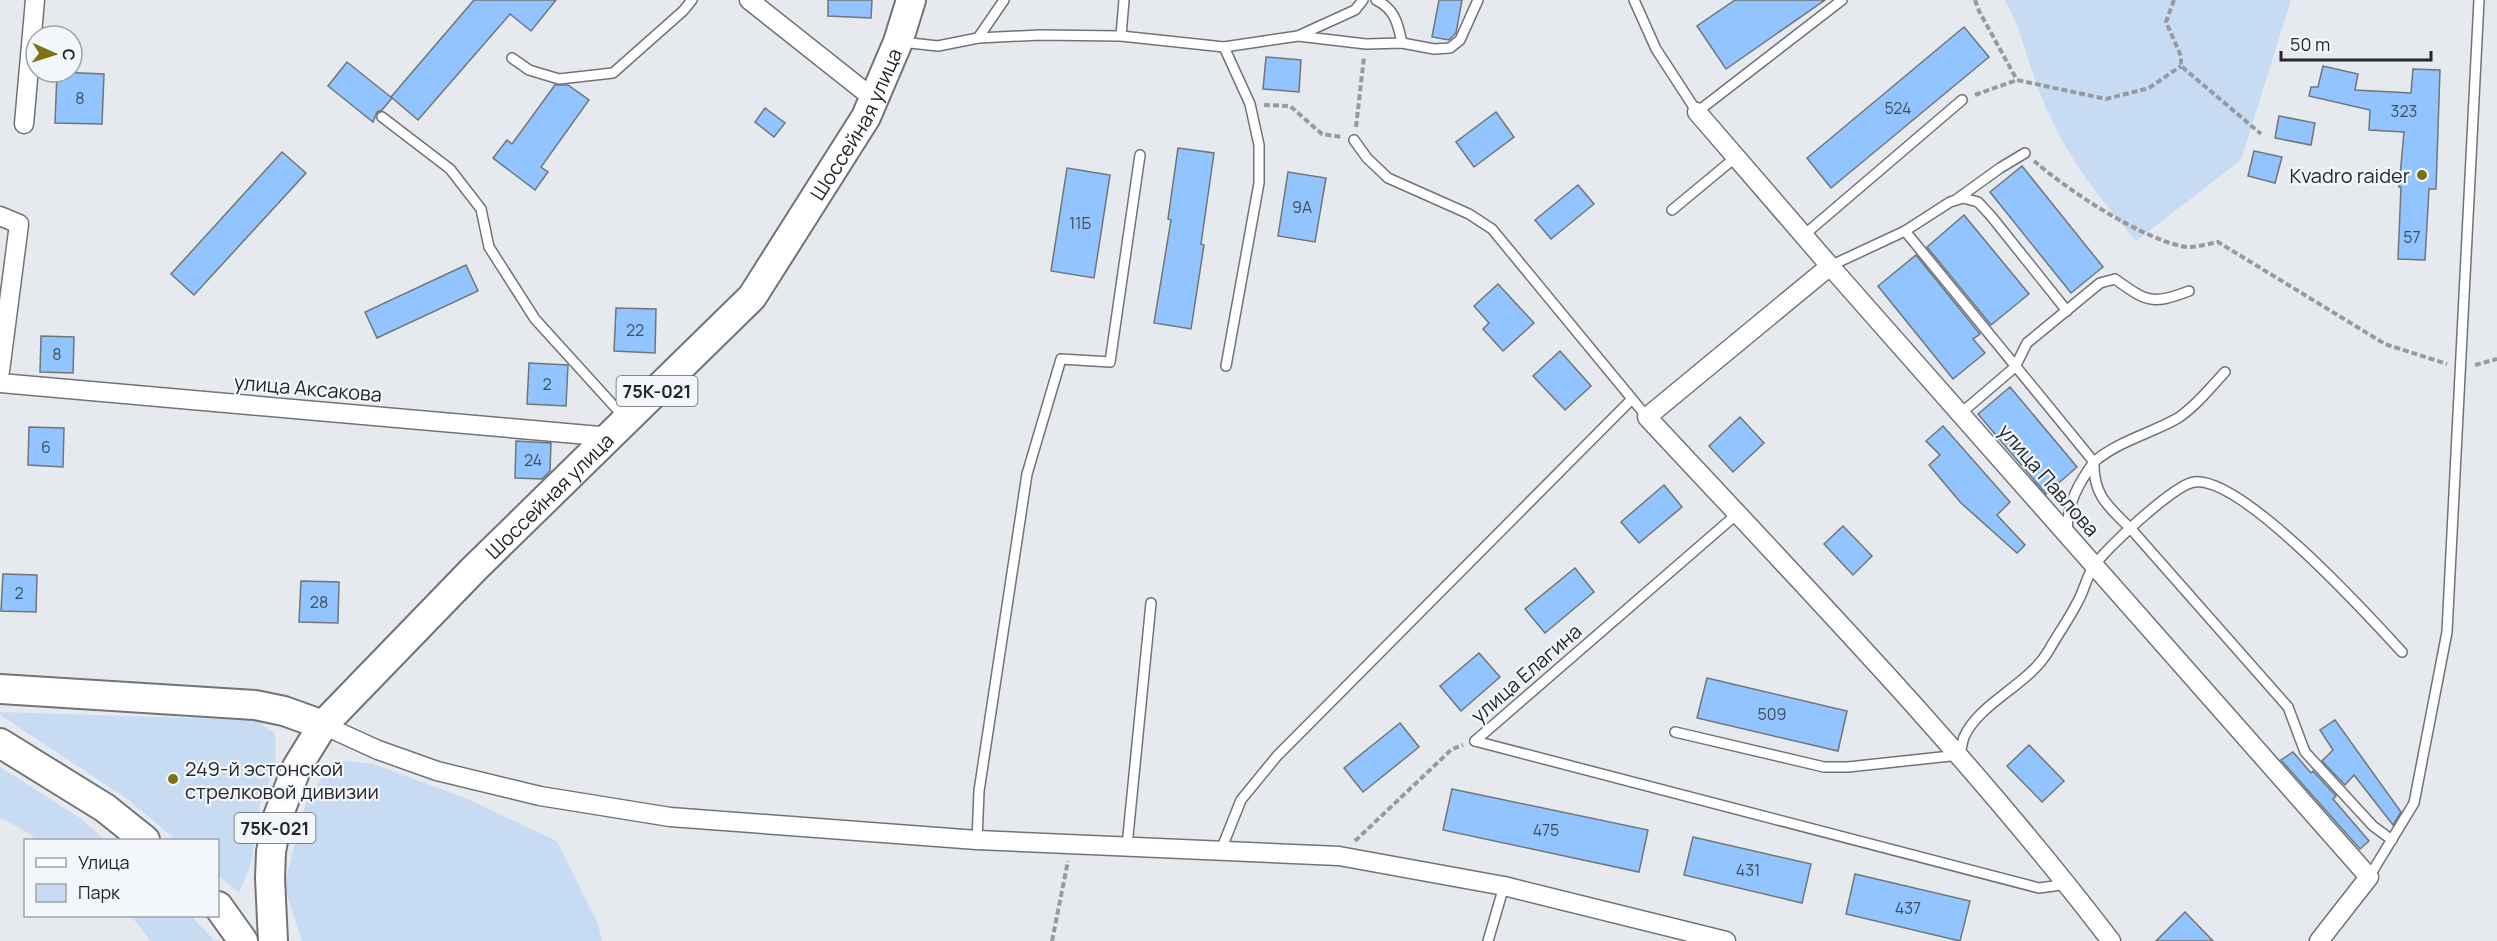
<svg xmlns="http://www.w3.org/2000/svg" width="2497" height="941" viewBox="0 0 2497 941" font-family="Manrope,sans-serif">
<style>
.green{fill:#c7dcf3}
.building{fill:#92c5ff;stroke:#717579;stroke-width:1.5}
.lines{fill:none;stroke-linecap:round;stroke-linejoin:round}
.service-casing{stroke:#707378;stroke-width:12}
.minor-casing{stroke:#707378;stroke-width:21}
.primary-casing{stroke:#707378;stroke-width:32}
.path{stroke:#979a9e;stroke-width:4;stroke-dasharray:6 3;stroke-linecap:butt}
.service{stroke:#fff;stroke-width:9}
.minor{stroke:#fff;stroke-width:18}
.primary{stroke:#fff;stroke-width:28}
.poi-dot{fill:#7d7112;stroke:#f3f7fc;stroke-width:2}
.labels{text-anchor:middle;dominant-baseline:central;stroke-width:4.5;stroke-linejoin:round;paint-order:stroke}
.number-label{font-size:16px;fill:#404e5d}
.shield{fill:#f3f7fc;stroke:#626567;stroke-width:1.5}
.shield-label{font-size:18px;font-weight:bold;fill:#242627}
.street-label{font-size:20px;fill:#242627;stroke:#f3f7fc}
.poi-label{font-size:20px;fill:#242627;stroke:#f3f7fc;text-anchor:end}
</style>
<rect width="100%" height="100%" fill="#e6eaef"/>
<g class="green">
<path d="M 2005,0 L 2291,0 L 2241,160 L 2136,241 C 2094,192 2063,152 2039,91 C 2027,60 2021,28 2005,0 Z"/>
<path d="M 0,712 L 256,720 L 275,734 L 276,768 L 261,798 L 251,864 L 239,893 L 218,875 L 218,840 L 176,840 L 126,798 L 0,715 Z"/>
<path d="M 334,760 L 374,764 L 467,799 L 557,841 L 598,924 L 602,941 L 302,941 L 284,886 L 306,801 Z"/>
<path d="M 0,767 L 80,818 L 105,840 L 38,840 L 20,828 L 0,818 Z"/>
<path d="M 131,916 L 191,916 L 215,941 L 151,941 Z"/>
</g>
<g class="building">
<path d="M 474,0 L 556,0 L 531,31 L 510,14 L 418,120 L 391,97 Z"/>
<path d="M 828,0 L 872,0 L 871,18 L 828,16 Z"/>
<path d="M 1439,0 L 1462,0 L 1456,33 L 1449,40 L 1432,37 Z"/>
<path d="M 1735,0 L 1825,0 L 1726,69 L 1697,26 Z"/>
<path d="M 1964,27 L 1989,57 L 1831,188 L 1807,158 Z"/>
<path d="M 1266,57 L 1301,60 L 1299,92 L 1263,89 Z"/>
<path d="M 347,62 L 392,98 L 382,110 L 377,112 L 373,122 L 328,86 Z"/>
<path d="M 2323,66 L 2358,74 L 2355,90 L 2411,93 L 2413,69 L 2440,70 L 2436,189 L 2429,189 L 2425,260 L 2398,259 L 2401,187 L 2399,187 L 2404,132 L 2369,130 L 2370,110 L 2309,96 L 2311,87 L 2318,87 Z"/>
<path d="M 57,72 L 104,74 L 102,124 L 55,123 Z"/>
<path d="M 555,85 L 568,85 L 589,100 L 541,167 L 548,172 L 535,190 L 493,158 L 507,140 L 512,144 Z"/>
<path d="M 765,108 L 785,123 L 774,137 L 755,122 Z"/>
<path d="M 1496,112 L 1514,137 L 1474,167 L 1456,142 Z"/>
<path d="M 2279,116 L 2315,123 L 2311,145 L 2275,138 Z"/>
<path d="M 1178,148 L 1214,153 L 1201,244 L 1204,245 L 1191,329 L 1154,323 L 1171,220 L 1168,219 Z"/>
<path d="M 2254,151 L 2282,157 L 2275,183 L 2248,176 Z"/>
<path d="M 282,152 L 306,173 L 194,295 L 171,274 Z"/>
<path d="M 2022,166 L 2103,267 L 2071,293 L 1990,192 Z"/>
<path d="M 1067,168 L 1110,175 L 1094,278 L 1051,271 Z"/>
<path d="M 1288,172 L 1326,178 L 1315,242 L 1278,236 Z"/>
<path d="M 1578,185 L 1594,204 L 1551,239 L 1535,220 Z"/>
<path d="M 1964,215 L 2029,294 L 1991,325 L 1927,247 Z"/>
<path d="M 1916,255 L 1980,334 L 1973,339 L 1985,353 L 1953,379 L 1878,286 Z"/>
<path d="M 466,265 L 478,291 L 377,338 L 365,312 Z"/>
<path d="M 1498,284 L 1534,323 L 1503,351 L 1483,329 L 1489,323 L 1474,306 Z"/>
<path d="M 616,308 L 656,309 L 655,353 L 614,351 Z"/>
<path d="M 41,336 L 74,337 L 73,373 L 40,372 Z"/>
<path d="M 1560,351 L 1591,386 L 1565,410 L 1533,376 Z"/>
<path d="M 529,363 L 568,365 L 566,406 L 527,404 Z"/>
<path d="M 2010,387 L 2077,467 L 2046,494 L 1978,414 Z"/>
<path d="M 1740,417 L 1764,443 L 1733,472 L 1709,446 Z"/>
<path d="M 1943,426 L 2010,502 L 1997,515 L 2025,545 L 2017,553 L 1961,503 L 1929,465 L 1940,455 L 1926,441 Z"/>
<path d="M 29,427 L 64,428 L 63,467 L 28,465 Z"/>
<path d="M 516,441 L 551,443 L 550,471 L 542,479 L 515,478 Z"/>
<path d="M 1664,485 L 1682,507 L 1639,543 L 1621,522 Z"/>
<path d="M 1843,526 L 1872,556 L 1853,575 L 1824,544 Z"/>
<path d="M 1575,568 L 1594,592 L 1545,633 L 1525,609 Z"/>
<path d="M 3,574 L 37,575 L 36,612 L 1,611 Z"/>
<path d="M 301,581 L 339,582 L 338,623 L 299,622 Z"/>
<path d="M 1479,653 L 1500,677 L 1461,711 L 1440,686 Z"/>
<path d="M 1707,678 L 1847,711 L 1838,751 L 1697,718 Z"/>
<path d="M 2335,720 L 2401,812 L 2393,825 L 2354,775 L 2345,785 L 2322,761 L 2333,750 L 2320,730 Z"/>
<path d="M 1400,723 L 1419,747 L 1363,792 L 1344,768 Z"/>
<path d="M 2029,745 L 2064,781 L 2042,802 L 2007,766 Z"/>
<path d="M 2293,752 L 2311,773 L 2313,771 L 2336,796 L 2333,799 L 2369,841 L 2360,849 L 2281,760 Z"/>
<path d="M 1452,789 L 1648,830 L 1639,872 L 1443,830 Z"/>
<path d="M 1693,837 L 1811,864 L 1802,903 L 1684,875 Z"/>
<path d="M 1855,874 L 1970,901 L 1960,941 L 1846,914 Z"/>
<path d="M 2185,912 L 2213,941 L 2156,941 Z"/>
</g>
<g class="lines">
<defs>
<g id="service">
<path d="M 1376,0 C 1395,9 1398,24 1402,43"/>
<path d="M 1634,0 L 1656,49 L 1697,112 L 1842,0"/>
<path d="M 1300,35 L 1355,10 L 1363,0"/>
<path d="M 1121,36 L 1124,0"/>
<path d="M 978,38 L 1004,0"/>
<path d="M 901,42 L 938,46 L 978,38 L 1040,35 L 1121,36 L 1224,47 L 1298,36 L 1366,44 L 1402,43 L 1434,49 L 1450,48 L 1460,40 L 1478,0"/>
<path d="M 1224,47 L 1250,104 L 1259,145 L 1259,183 L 1226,366"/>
<path d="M 512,58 L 529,70 L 559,79 L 613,73 L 683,11 L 692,0"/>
<path d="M 382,117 L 450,169 L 481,209 L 489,247 L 535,319 L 624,417"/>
<path d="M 1354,140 L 1367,158 L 1388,178 L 1469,214 L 1492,229 L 1647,417"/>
<path d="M 1957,199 L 2000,168 L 2025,153"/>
<path d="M 1672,210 L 1736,157"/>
<path d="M 1905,231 L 2094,462 C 2078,484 2067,504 2067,532"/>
<path d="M 1804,235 L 1962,100"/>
<path d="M 1830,266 L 1905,231 L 1950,202 L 1963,198 L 1978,202 L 1991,216 L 2067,311"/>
<path d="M 2225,372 C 2210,388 2196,406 2178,418 C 2150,434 2118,441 2094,462 C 2093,496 2109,507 2131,529 L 2288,707 L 2305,752 L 2373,826 L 2392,840"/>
<path d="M 1960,414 L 2015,367 L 2027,343 L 2100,283 L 2115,279 C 2147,302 2152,305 2189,291"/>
<path d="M 1675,732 L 1824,767 L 1848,767 L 1960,755 C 1961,749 1962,743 1964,737 C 1980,702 2029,685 2049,650 C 2058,634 2069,619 2077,603 C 2084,592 2086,577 2094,566 C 2105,549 2174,485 2194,482 C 2242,476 2369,616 2402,652"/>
<path d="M 1475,741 L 2039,888 L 2068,884"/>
<path d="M 1475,741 L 1737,514"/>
<path d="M 977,840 L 979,791 L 1027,474 L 1061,359 L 1110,362 L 1140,155"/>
<path d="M 1127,846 L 1151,603"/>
<path d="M 1221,850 L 1241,800 L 1277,756 L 1631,400"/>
<path d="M 2369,877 L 2414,803 L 2447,632 L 2479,0"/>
<path d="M 1488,941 L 1504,886"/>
</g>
<g id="minor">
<path d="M 749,0 L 874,99"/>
<path d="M 1697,112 L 1830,266 L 2369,877 L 2319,941"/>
<path d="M 24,124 L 35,0"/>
<path d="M 0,216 L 19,224 L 0,371"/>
<path d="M 1830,266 L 1647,417 C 1806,588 1969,755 2111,941"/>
<path d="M 0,383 L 611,437"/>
<path d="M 323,725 L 378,750 L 437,771 L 540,796 L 670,817 L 977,840 L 1339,856 L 1504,886 L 1726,941"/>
</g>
<g id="primary">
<path d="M 0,689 L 255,705 L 284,711 L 323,725"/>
<path d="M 0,743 L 105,808 L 145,840"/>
<path d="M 218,906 L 243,941"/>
<path id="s1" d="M 273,941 L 270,878 L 271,852 L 277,819 L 297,767 L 323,725 L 474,569 L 752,297 L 866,117 L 898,42 L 911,0"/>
</g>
</defs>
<use href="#service" class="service-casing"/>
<use href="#minor" class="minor-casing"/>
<use href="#primary" class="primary-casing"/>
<g class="path">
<path d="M 1975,0 L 1979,11 L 2017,80"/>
<path d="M 2174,0 L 2166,22 L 2181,56 L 2181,66 L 2261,134"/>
<path d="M 1975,95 L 2017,80 L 2106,99 L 2149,88 L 2181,66"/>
<path d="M 1264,105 L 1290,106 L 1322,134 L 1342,137"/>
<path d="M 1356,127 L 1364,57"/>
<path d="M 2034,161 C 2069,191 2137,236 2181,246 C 2192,249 2207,244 2218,242 L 2385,344 L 2447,364"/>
<path d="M 2475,365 L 2497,359"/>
<path d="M 1355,841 L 1452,749 L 1463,745"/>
<path d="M 1052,941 L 1068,861"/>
</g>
<use href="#service" class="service"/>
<use href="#minor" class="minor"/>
<use href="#primary" class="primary"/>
</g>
<g class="poi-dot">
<circle cx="2422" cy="175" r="6"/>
<circle cx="173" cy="779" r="6"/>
</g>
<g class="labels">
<g class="number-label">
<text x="80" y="98">8</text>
<text x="1898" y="108">524</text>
<text x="2404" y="111">323</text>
<text x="1302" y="207">9А</text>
<text x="1080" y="223">11Б</text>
<text x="2412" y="237">57</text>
<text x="635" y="330">22</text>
<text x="57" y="354">8</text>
<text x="547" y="384">2</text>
<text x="46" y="447">6</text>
<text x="533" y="460">24</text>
<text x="19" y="593">2</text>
<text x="319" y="602">28</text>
<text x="1772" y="714">509</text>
<text x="1546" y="830">475</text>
<text x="1748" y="870">431</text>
<text x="1908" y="908">437</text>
</g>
<g class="shield">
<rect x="616.5" y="376" width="81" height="30" rx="4.5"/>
<rect x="234.5" y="813" width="81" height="30" rx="4.5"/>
</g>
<g class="shield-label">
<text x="657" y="391">75К-021</text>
<text x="275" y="828">75К-021</text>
</g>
<g class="street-label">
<text stroke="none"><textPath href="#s1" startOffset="1036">Шоссейная улица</textPath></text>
<text transform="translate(308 388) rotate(5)">улица Аксакова</text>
<text transform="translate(2049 480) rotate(49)">улица Павлова</text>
<text stroke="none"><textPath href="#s1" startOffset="550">Шоссейная улица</textPath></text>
<text transform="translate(1526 673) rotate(-41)">улица Елагина</text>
</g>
<g class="poi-label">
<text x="2410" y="175">Kvadro raider</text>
<text x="185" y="768" text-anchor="start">249-й эстонской<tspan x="185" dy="23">стрелковой дивизии</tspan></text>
</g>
</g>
<rect x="24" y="839" width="195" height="78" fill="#f3f7fc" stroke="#a0a3a7" stroke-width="1.5"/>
<rect x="36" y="858" width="30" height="9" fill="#ffffff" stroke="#a0a3a7" stroke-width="1.5"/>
<text x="78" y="869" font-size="18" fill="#242627">Улица</text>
<rect x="36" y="884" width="30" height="18" fill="#c7dcf3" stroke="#a0a3a7" stroke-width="1.5"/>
<text x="78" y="899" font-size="18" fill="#242627">Парк</text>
<g transform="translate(54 54) rotate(93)"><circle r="28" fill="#f3f7fc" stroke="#a0a3a7" stroke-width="1.5"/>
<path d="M0-4.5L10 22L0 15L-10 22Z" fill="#7d7112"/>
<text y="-9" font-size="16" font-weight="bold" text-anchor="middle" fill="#242627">С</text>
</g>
<path d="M2281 51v9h150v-9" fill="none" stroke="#242627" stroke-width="3"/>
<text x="2290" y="51" font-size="18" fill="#242627" stroke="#f3f7fc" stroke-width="4.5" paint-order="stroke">50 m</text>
</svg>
